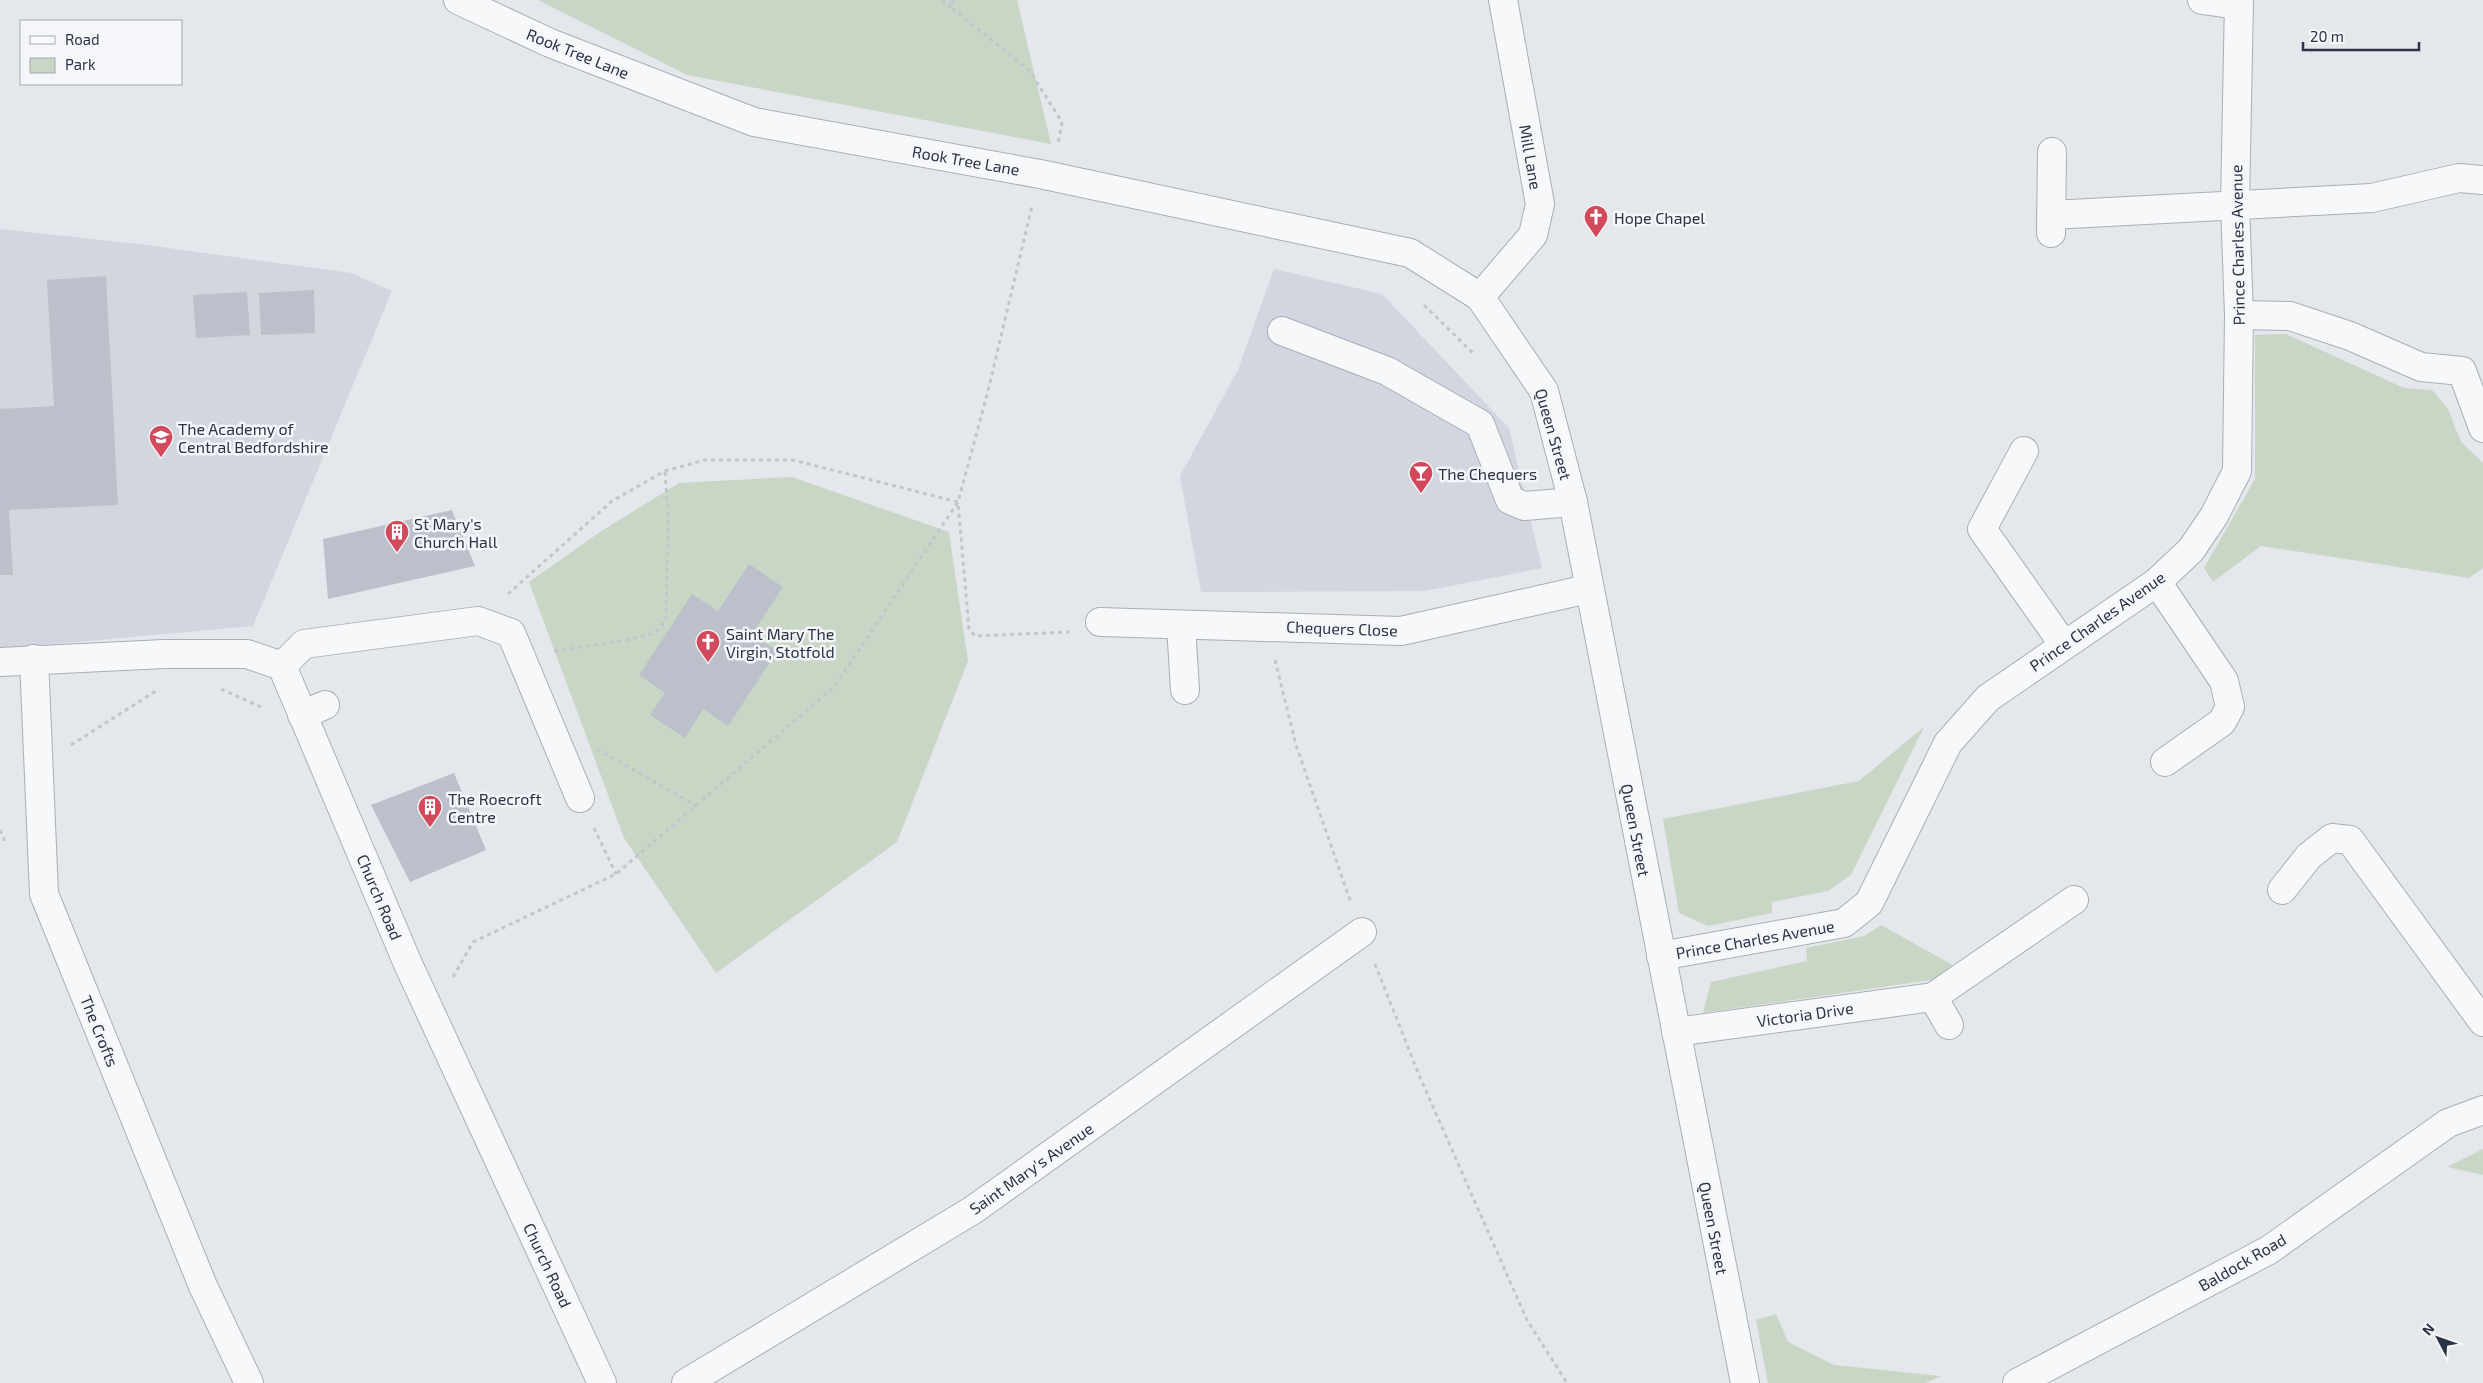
<svg xmlns="http://www.w3.org/2000/svg" width="2483" height="1383" viewBox="0 0 2483 1383" font-family="'Exo 2',sans-serif">
<style>
.built{fill:#d2d6de}
.green{fill:#c9d6c5}
.building{fill:#bbc0ca}
.lines{fill:none;stroke-linecap:round;stroke-linejoin:round}
.minor-casing{stroke:#a9aeb7;stroke-width:30}
.path{stroke:#c2c5cb;stroke-width:3;stroke-dasharray:4 4;stroke-linecap:butt}
.minor{stroke:#f7f8fa;stroke-width:28}
.labels{text-anchor:middle;dominant-baseline:central;stroke-width:5;stroke-linejoin:round;paint-order:stroke}
.street-label{font-size:16px;fill:#2b3445;stroke:#f4f6f9}
.poi-label{font-size:16px;fill:#2b3445;stroke:#f4f6f9;text-anchor:start}
</style>
<rect width="100%" height="100%" fill="#e4e7ec"/>
<g class="built">
<path d="M 0,229 L 139,244 L 351,273 L 392,291 L 253,626 L 0,649 Z"/>
<path d="M 1274,269 L 1382,294 L 1509,428 L 1542,568 L 1425,591 L 1201,592 L 1180,476 L 1238,370 Z"/>
</g>
<g class="green">
<path d="M 538,0 L 1017,0 L 1051,144 L 687,75 Z"/>
<path d="M 2286,334 L 2404,388 L 2432,390 L 2448,409 L 2461,442 L 2483,463 L 2483,568 L 2469,578 L 2261,546 L 2213,582 L 2204,568 L 2255,479 L 2255,335 Z"/>
<path d="M 792,477 L 949,532 L 968,661 L 897,842 L 716,973 L 624,838 L 529,582 L 600,532 L 679,483 Z"/>
<path d="M 1924,727 L 1851,875 L 1828,891 L 1772,902 L 1772,913 L 1708,926 L 1679,913 L 1663,819 L 1859,781 Z"/>
<path d="M 1881,925 L 1956,967 L 1938,979 L 1703,1013 L 1711,982 L 1807,961 L 1806,948 L 1864,936 Z"/>
<path d="M 2483,1149 L 2483,1175 L 2447,1167 Z"/>
<path d="M 1776,1314 L 1788,1342 L 1834,1365 L 1941,1376 L 1926,1383 L 1768,1383 L 1756,1320 Z"/>
</g>
<g class="building">
<path d="M 106,276 L 118,505 L 9,510 L 13,575 L 0,575 L 0,409 L 54,406 L 47,280 Z"/>
<path d="M 314,290 L 315,333 L 261,335 L 259,293 Z"/>
<path d="M 247,292 L 250,335 L 196,338 L 193,295 Z"/>
<path d="M 452,510 L 475,566 L 328,599 L 323,539 Z"/>
<path d="M 749,564 L 783,587 L 752,634 L 777,651 L 728,726 L 703,709 L 685,738 L 650,715 L 665,693 L 639,675 L 692,594 L 718,611 Z"/>
<path d="M 454,773 L 486,850 L 410,882 L 371,805 Z"/>
</g>
<g class="lines">
<defs>
<g id="minor">
<path d="M 458,0 L 550,43 L 754,122 L 1040,174 L 1410,253 L 1480,297 L 1544,391 L 1573,502 L 1745,1383"/>
<path d="M 2202,0 L 2238,5"/>
<path d="M 2051,215 L 2372,198 L 2459,178 L 2483,180"/>
<path d="M 2051,233 L 2052,152"/>
<path d="M 1480,297 L 1533,235 L 1540,204 L 1503,0"/>
<path d="M 2239,315 L 2290,316 L 2350,336 L 2421,367 L 2462,371 L 2483,428"/>
<path d="M 1282,331 L 1387,371 L 1480,424 L 1510,500 L 1524,506 L 1573,502"/>
<path d="M 2024,451 L 1982,529 L 2064,645"/>
<path d="M 2157,582 L 2224,681 L 2230,707 L 2222,722 L 2165,762"/>
<path d="M 1100,622 L 1401,631 L 1588,589"/>
<path d="M 1181,625 L 1185,690"/>
<path d="M 34,659 L 44,894 L 203,1286 L 249,1383"/>
<path d="M 0,662 L 164,654 L 247,654 L 282,666 L 408,964 L 602,1383"/>
<path d="M 282,666 L 304,644 L 478,621 L 511,633 L 580,798"/>
<path d="M 302,715 L 325,705"/>
<path d="M 2282,890 L 2309,856 L 2332,838 L 2350,840 L 2483,1022"/>
<path d="M 1661,956 L 1844,923 L 1869,903 L 1948,743 L 1988,698 L 2157,582 L 2191,550 L 2214,516 L 2237,471 L 2239,315 L 2235,205 L 2239,0"/>
<path d="M 1933,997 L 1949,1025"/>
<path d="M 1676,1032 L 1933,997 L 2074,900"/>
<path d="M 686,1383 L 973,1210 L 1362,932"/>
<path d="M 2017,1383 L 2269,1250 L 2448,1123 L 2483,1110"/>
</g>
</defs>
<use href="#minor" class="minor-casing"/>
<g class="path">
<path d="M 942,0 L 953,9"/>
<path d="M 953,0 L 953,9 L 1029,70 L 1062,122 L 1058,144"/>
<path d="M 1424,305 L 1475,355"/>
<path d="M 508,594 L 612,501 L 665,471 L 705,460 L 793,460 L 958,502 L 969,629 L 975,636 L 1069,632"/>
<path d="M 554,651 L 627,640 L 655,633 L 666,620 L 668,516 L 665,471"/>
<path d="M 1275,660 L 1296,745 L 1350,900"/>
<path d="M 221,689 L 261,707"/>
<path d="M 71,745 L 159,689"/>
<path d="M 597,749 L 697,806"/>
<path d="M 594,828 L 616,874"/>
<path d="M 0,830 L 6,844"/>
<path d="M 1375,964 L 1419,1075 L 1527,1320 L 1567,1383"/>
<path d="M 453,977 L 473,942 L 616,874 L 835,686 L 958,502 L 988,391 L 1032,206"/>
</g>
<use href="#minor" class="minor"/>
</g>
<defs>
<symbol id="church-pin" viewBox="-11 -11 22 30"><path d="M0 17L-7.5 6A9.5 9.5 0 1 1 7.5 6Z" fill="#d1495b" stroke="#f4f6f9"/><path d="M-1.2-6h2.4v3.5h3.3v2.4h-3.3V6h-2.4V-.1h-3.3v-2.4h3.3Z" fill="#fff"/></symbol>
<symbol id="school-pin" viewBox="-11 -11 22 30"><path d="M0 17L-7.5 6A9.5 9.5 0 1 1 7.5 6Z" fill="#d1495b" stroke="#f4f6f9"/><path d="M0-5L7-2L0 1L-7-2ZM-4 1L0 2.5L4 1V4Q0 6-4 4Z" fill="#fff"/></symbol>
<symbol id="bar-pin" viewBox="-11 -11 22 30"><path d="M0 17L-7.5 6A9.5 9.5 0 1 1 7.5 6Z" fill="#d1495b" stroke="#f4f6f9"/><path d="M-6-5H6L.8 .8V4.5H3.5V6h-7V4.5H-.8V.8Z" fill="#fff"/></symbol>
<symbol id="building-pin" viewBox="-11 -11 22 30"><path d="M0 17L-7.5 6A9.5 9.5 0 1 1 7.5 6Z" fill="#d1495b" stroke="#f4f6f9"/><path d="M-4-6H4V6H1V3H-1V6H-4ZM-2.5-4.3h1.7v1.8h-1.7ZM.8-4.3h1.7v1.8H.8ZM-2.5-1h1.7V.8h-1.7ZM.8-1h1.7V.8H.8Z" fill="#fff"/></symbol>
</defs>
<g fill-rule="evenodd">
<use href="#church-pin" x="1582" y="203" width="28" height="38"/>
<use href="#school-pin" x="147" y="423" width="28" height="38"/>
<use href="#bar-pin" x="1407" y="459" width="28" height="38"/>
<use href="#building-pin" x="383" y="518" width="28" height="38"/>
<use href="#church-pin" x="694" y="628" width="28" height="38"/>
<use href="#building-pin" x="416" y="793" width="28" height="38"/>
</g>
<g class="labels">
<g class="street-label">
<text transform="translate(578 53) rotate(22)">Rook Tree Lane</text>
<text transform="translate(1531 157) rotate(80)">Mill Lane</text>
<text transform="translate(966 160) rotate(10)">Rook Tree Lane</text>
<text transform="translate(2237 245) rotate(-91)">Prince Charles Avenue</text>
<text transform="translate(1554 434) rotate(74)">Queen Street</text>
<text transform="translate(2097 621) rotate(-35)">Prince Charles Avenue</text>
<text transform="translate(1342 628) rotate(2)">Chequers Close</text>
<text transform="translate(1636 830) rotate(79)">Queen Street</text>
<text transform="translate(380 897) rotate(67)">Church Road</text>
<text transform="translate(1755 939) rotate(-10)">Prince Charles Avenue</text>
<text transform="translate(1805 1014) rotate(-8)">Victoria Drive</text>
<text transform="translate(100 1031) rotate(68)">The Crofts</text>
<text transform="translate(1031 1168) rotate(-35)">Saint Mary's Avenue</text>
<text transform="translate(1714 1228) rotate(79)">Queen Street</text>
<text transform="translate(2242 1262) rotate(-30)">Baldock Road</text>
<text transform="translate(548 1265) rotate(65)">Church Road</text>
</g>
<g class="poi-label">
<text x="1614" y="217">Hope Chapel</text>
<text x="178" y="428">The Academy of<tspan x="178" dy="18">Central Bedfordshire</tspan></text>
<text x="1438" y="473">The Chequers</text>
<text x="414" y="523">St Mary's<tspan x="414" dy="18">Church Hall</tspan></text>
<text x="726" y="633">Saint Mary The<tspan x="726" dy="18">Virgin, Stotfold</tspan></text>
<text x="448" y="798">The Roecroft<tspan x="448" dy="18">Centre</tspan></text>
</g>
</g>
<rect x="20" y="20" width="162" height="65" fill="#f4f6f9" stroke="#a4a8b1"/>
<rect x="30" y="36" width="25" height="8" fill="#f7f8fa" stroke="#a4a8b1"/>
<text x="65" y="45" font-size="15" fill="#2b3445">Road</text>
<rect x="30" y="58" width="25" height="15" fill="#c9d6c5" stroke="#a4a8b1"/>
<text x="65" y="70" font-size="15" fill="#2b3445">Park</text>
<g transform="translate(2438 1338) rotate(311)" stroke="#f4f6f9" stroke-width="4" paint-order="stroke">
<path d="M0-4L9 19L0 12L-9 19Z" fill="#2b3445"/>
<text y="-8" font-size="14" font-weight="bold" text-anchor="middle" fill="#2b3445">N</text>
</g>
<path d="M2303 42v8h116v-8" fill="none" stroke="#2b3445" stroke-width="2.5"/>
<text x="2310" y="42" font-size="15" fill="#2b3445" stroke="#f4f6f9" stroke-width="4" paint-order="stroke">20 m</text>
</svg>
